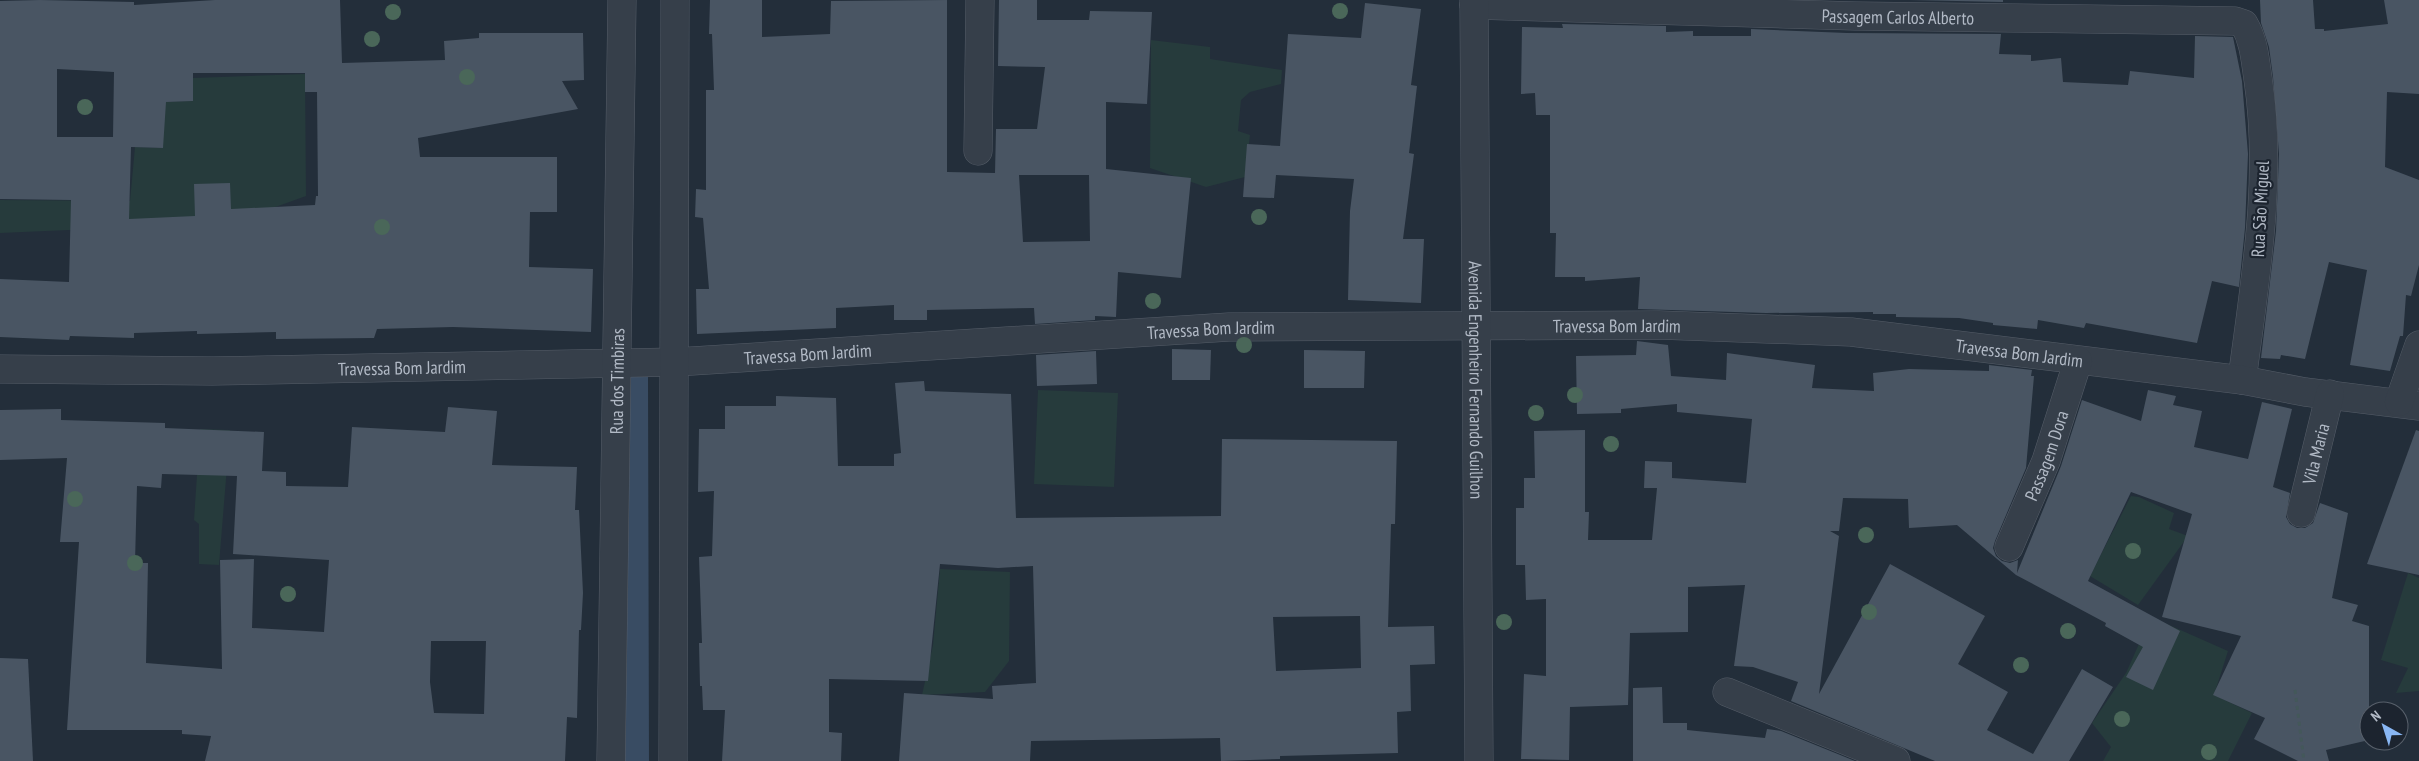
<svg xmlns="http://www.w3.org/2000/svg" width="2419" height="761" viewBox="0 0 2419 761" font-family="'PT Sans Narrow',sans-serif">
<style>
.green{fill:#263b3c}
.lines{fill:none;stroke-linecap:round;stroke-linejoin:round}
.canal{stroke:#394c63;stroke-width:36}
.building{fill:#495563;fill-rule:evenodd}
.minor-casing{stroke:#555d68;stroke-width:29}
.tertiary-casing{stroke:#555d68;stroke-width:29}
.path{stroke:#44585a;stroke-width:3;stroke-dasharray:4 4;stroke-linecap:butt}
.minor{stroke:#363f4a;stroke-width:28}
.tertiary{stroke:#363f4a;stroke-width:28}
.tree{fill:#4a6759}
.labels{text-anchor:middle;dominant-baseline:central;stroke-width:4.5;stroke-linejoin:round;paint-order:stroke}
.street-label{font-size:18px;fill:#b2bac6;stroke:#1c242f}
</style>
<rect width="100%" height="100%" fill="#232e3a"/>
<g class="green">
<path d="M 1151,40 L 1210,47 L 1210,59 L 1282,70 L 1281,84 L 1250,92 L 1241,100 L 1238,131 L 1250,135 L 1245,177 L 1206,187 L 1150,168 Z"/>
<path d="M 305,74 L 306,196 L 231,223 L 0,233 L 0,200 L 130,201 L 135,147 L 162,148 L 144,102 L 193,101 L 193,78 Z"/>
<path d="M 1038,390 L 1118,393 L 1114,487 L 1034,484 Z"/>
<path d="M 200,429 L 230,430 L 219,565 L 199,564 L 199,524 L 194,520 Z"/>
<path d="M 2131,496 L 2139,497 L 2174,513 L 2169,529 L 2188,536 L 2138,605 L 2090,576 Z"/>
<path d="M 940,569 L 1010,572 L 1009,661 L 985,692 L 922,695 L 933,645 Z"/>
<path d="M 2408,573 L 2419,578 L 2419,691 L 2396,693 L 2408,668 L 2381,660 Z"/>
<path d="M 2151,617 L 2228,651 L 2214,695 L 2252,713 L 2228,761 L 2103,761 L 2111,747 L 2092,723 L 2126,673 Z"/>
</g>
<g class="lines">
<path class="canal" d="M 630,375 L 631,761"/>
</g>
<g class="building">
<path d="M 40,0 L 134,2 L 134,5 L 215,0 L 340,0 L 342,63 L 445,60 L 444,41 L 479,38 L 479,33 L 583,33 L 584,80 L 562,81 L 578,109 L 418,138 L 420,157 L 557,157 L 557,212 L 530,212 L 529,267 L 593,269 L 591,332 L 453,327 L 377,329 L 374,338 L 276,339 L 276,332 L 197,334 L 197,331 L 134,333 L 134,338 L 70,336 L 69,340 L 0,337 L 0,279 L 69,282 L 71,200 L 0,199 L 0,1 ZM 57,69 L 114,72 L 113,137 L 57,137 ZM 193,73 L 305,73 L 305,92 L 317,92 L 318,196 L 316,196 L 315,205 L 231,209 L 230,183 L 194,184 L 195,216 L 129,219 L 131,147 L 163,148 L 166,102 L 193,101 Z"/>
<path d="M 710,0 L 762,0 L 762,37 L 830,34 L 831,1 L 947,0 L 947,172 L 995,173 L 996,129 L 1037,129 L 1045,67 L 998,66 L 999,0 L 1037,0 L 1037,20 L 1089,20 L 1090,11 L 1152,12 L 1147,104 L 1106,102 L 1106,169 L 1191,178 L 1181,278 L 1118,272 L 1116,317 L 1095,316 L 1095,320 L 1035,324 L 1034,308 L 927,310 L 927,320 L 894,320 L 894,305 L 836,308 L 836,328 L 697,334 L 696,289 L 709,289 L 703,218 L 695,217 L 696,189 L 706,190 L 706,90 L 714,90 L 712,34 L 709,34 ZM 1019,175 L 1089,175 L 1090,241 L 1023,242 Z"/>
<path d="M 1909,0 L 2003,0 L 2003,2 Z"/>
<path d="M 2260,0 L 2313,0 L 2315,29 L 2324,29 L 2324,31 L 2388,24 L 2384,0 L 2419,0 L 2419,94 L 2387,92 L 2385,167 L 2419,180 L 2419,265 L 2411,296 L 2406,295 L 2403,336 L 2400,336 L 2390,371 L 2350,365 L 2367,270 L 2329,262 L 2305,359 L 2281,355 L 2280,359 L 2261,358 L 2276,231 L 2279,154 L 2273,77 L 2269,47 L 2261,23 Z"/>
<path d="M 1365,3 L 1421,9 L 1411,85 L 1417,86 L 1409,153 L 1414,154 L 1403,239 L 1424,239 L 1421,303 L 1348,300 L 1350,211 L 1354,179 L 1276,175 L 1274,198 L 1243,197 L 1247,144 L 1280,146 L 1288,34 L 1361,38 Z"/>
<path d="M 1562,24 L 1666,26 L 1666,32 L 1693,31 L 1693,36 L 1751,36 L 1751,29 L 1847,33 L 2001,34 L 1999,54 L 2031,55 L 2031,61 L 2061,58 L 2063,82 L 2128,85 L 2130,71 L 2194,78 L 2195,36 L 2233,37 L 2242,81 L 2248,154 L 2245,228 L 2239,287 L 2212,281 L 2197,343 L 2086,323 L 2084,328 L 2038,320 L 2037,329 L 1993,325 L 1993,323 L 1959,318 L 1896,317 L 1896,314 L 1873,314 L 1873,312 L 1766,313 L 1638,309 L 1640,277 L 1585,281 L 1585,277 L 1555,277 L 1556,233 L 1550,233 L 1550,115 L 1536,115 L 1535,93 L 1521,94 L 1522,27 L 1563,28 Z"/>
<path d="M 1637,341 L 1668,345 L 1671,376 L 1726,380 L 1727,353 L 1815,365 L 1812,388 L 1874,391 L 1873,373 L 1909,369 L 1989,371 L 1989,365 L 2032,370 L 2031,376 L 2034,376 L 2026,468 L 1995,541 L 1993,548 L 1996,556 L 2002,561 L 2010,563 L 2018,560 L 2017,573 L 2061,466 L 2082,400 L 2141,421 L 2148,390 L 2176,396 L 2173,405 L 2202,411 L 2194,447 L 2248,459 L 2262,402 L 2292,409 L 2273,487 L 2290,493 L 2286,517 L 2290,524 L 2297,528 L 2305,528 L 2313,523 L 2320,503 L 2348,513 L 2332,598 L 2358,605 L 2352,621 L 2369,626 L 2369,740 L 2326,750 L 2329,761 L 2298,761 L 2254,739 L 2265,718 L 2213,695 L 2241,636 L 2162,617 L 2192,514 L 2131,492 L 2088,581 L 2180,631 L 2153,690 L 2126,677 L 2143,647 L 2105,626 L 2106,623 L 2016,575 L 1957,525 L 1909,528 L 1908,499 L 1843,498 L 1839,531 L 1830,531 L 1839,536 L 1819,694 L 1890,564 L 1985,616 L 1958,664 L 2008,692 L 1987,730 L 2033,754 L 2082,669 L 2113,687 L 2069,761 L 1935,761 L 1791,701 L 1798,682 L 1753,667 L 1734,666 L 1745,585 L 1688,587 L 1688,632 L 1630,633 L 1628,705 L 1570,707 L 1569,760 L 1521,759 L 1524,674 L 1546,676 L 1546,599 L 1526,600 L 1525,565 L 1516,565 L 1516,508 L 1524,508 L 1524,478 L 1535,478 L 1534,431 L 1585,430 L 1585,512 L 1589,512 L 1588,540 L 1652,540 L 1657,488 L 1644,488 L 1645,461 L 1672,462 L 1672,478 L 1746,483 L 1752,419 L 1677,412 L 1677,404 L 1621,409 L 1621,413 L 1577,414 L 1576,356 L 1636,355 Z"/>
<path d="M 1172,349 L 1211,350 L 1210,380 L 1172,380 Z"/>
<path d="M 1304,350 L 1365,351 L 1364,388 L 1304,388 Z"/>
<path d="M 1096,351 L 1097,384 L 1037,386 L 1036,355 Z"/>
<path d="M 924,381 L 925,391 L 1011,394 L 1016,518 L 1221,516 L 1222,439 L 1397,441 L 1395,524 L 1391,524 L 1388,627 L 1434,626 L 1435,664 L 1410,665 L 1411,711 L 1397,712 L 1398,753 L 1280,756 L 1280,759 L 1221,761 L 1220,738 L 1031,741 L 1030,761 L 899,761 L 904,693 L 993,699 L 992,686 L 1036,683 L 1033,566 L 998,568 L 940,564 L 928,681 L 829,679 L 829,732 L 842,733 L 841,761 L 722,761 L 725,710 L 703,710 L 702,686 L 700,686 L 699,643 L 702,643 L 699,557 L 712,556 L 714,491 L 698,492 L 699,429 L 725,429 L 725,406 L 776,406 L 776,396 L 836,398 L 838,466 L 894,466 L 894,454 L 901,453 L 895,383 ZM 1360,616 L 1361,668 L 1276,671 L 1273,617 Z"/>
<path d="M 448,407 L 497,411 L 492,465 L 577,467 L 575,510 L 579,510 L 583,593 L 581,630 L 579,630 L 577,718 L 567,717 L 565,761 L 205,761 L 211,736 L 182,734 L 182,730 L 67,730 L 79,542 L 60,542 L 67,458 L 0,460 L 0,410 L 61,409 L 61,420 L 165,423 L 165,428 L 264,432 L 262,471 L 286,472 L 286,486 L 348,487 L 352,427 L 445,432 ZM 162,474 L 237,476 L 233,554 L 329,560 L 324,632 L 252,628 L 254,559 L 220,560 L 222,669 L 146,663 L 148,563 L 135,563 L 137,486 L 161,488 ZM 431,641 L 486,641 L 484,714 L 434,713 L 430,682 Z"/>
<path d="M 2416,430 L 2419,431 L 2419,575 L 2367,564 Z"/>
<path d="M 0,658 L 28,659 L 33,761 L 0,761 Z"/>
<path d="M 1662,687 L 1663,723 L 1687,723 L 1687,730 L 1765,738 L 1767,729 L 1781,731 L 1855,761 L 1633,761 L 1633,688 Z"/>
</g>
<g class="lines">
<defs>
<g id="minor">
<path id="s1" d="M 1474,5 L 1855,16 L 2235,21 L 2244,24 C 2254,41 2255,59 2258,79 C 2273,179 2255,280 2242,380"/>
<path d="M 978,151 L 980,0"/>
<path id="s2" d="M 0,369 L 212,371 L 676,362 L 1229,327 L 1659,325 L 1851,332 L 2242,380 L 2305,392 L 2419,406"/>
<path d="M 2399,402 L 2419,345"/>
<path id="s3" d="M 2301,513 L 2330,394"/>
<path id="s4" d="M 2009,547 L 2046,461 L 2078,361"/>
<path d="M 1727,692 L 1896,761"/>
<path id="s5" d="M 611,761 L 622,0"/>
<path d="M 673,761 L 675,0"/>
</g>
<g id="tertiary">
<path id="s6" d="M 1474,0 L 1479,761"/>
</g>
</defs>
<use href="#minor" class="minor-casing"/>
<use href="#tertiary" class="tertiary-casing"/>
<path class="path" d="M 2295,690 L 2304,761"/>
<use href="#minor" class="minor"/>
<use href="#tertiary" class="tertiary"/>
</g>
<g class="tree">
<circle cx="1340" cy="11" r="8"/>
<circle cx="393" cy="12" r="8"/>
<circle cx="372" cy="39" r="8"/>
<circle cx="467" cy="77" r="8"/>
<circle cx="85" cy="107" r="8"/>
<circle cx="1259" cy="217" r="8"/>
<circle cx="382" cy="227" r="8"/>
<circle cx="1153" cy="301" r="8"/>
<circle cx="1244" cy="345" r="8"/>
<circle cx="1575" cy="395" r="8"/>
<circle cx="1536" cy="413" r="8"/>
<circle cx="1611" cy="444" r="8"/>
<circle cx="75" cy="499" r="8"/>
<circle cx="1866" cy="535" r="8"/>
<circle cx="2133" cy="551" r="8"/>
<circle cx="135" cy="563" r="8"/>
<circle cx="288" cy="594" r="8"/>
<circle cx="1869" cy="612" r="8"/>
<circle cx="1504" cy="622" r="8"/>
<circle cx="2068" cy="631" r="8"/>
<circle cx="2021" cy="665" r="8"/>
<circle cx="2122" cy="719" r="8"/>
<circle cx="2209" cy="752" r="8"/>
</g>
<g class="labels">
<g class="street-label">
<text stroke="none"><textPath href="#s1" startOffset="424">Passagem Carlos Alberto</textPath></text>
<text transform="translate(2260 209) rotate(-87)">Rua São Miguel</text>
<text stroke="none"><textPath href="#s2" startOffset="1618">Travessa Bom Jardim</textPath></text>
<text stroke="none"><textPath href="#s2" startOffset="1212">Travessa Bom Jardim</textPath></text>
<text stroke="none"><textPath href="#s2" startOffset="808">Travessa Bom Jardim</textPath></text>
<text stroke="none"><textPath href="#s2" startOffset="2022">Travessa Bom Jardim</textPath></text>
<text stroke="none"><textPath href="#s2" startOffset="402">Travessa Bom Jardim</textPath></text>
<text stroke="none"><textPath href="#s5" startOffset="380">Rua dos Timbiras</textPath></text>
<text stroke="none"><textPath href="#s6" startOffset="380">Avenida Engenheiro Fernando Guilhon</textPath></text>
<text stroke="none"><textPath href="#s3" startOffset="61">Vila Maria</textPath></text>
<text stroke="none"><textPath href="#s4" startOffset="99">Passagem Dora</textPath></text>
</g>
</g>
<g transform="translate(2384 726) rotate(321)"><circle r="24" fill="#1c242f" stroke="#58606b"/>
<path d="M0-4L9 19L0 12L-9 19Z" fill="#89b7f4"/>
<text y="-8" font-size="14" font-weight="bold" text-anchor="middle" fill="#b2bac6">N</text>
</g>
</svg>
